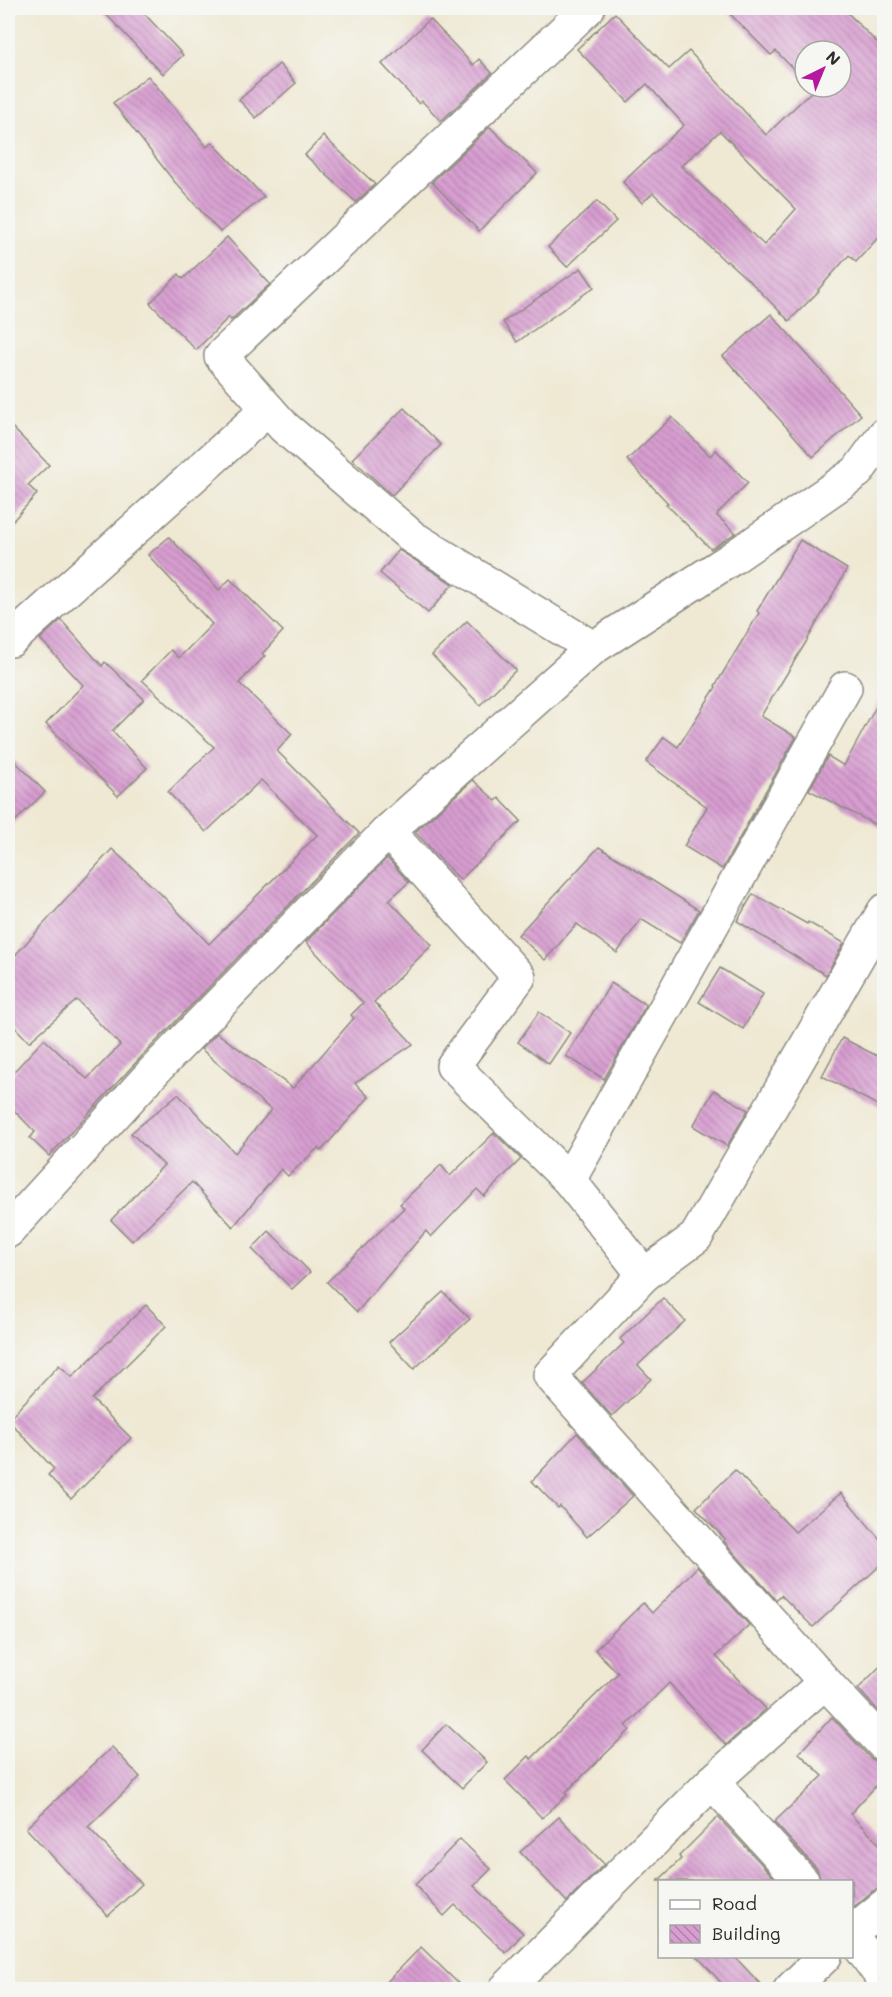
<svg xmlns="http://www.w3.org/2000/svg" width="892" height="1997" viewBox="0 0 892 1997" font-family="Mali,sans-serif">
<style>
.building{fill:url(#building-back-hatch);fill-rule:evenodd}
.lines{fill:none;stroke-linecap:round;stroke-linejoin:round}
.minor-casing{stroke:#8d8a80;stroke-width:36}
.minor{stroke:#fff;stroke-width:33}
</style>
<defs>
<pattern id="building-back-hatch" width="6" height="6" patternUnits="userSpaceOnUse" patternTransform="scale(1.5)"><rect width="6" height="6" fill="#d89ed1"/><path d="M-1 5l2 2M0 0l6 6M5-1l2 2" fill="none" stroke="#af81aa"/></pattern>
</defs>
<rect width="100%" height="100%" fill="#f6f6f2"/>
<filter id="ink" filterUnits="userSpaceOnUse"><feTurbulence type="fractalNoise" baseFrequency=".0167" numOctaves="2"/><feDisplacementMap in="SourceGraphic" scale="12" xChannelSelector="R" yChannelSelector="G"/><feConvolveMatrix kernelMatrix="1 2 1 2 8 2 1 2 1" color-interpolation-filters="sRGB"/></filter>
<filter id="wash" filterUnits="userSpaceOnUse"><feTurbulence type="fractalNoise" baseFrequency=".008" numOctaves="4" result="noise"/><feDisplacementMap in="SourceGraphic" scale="24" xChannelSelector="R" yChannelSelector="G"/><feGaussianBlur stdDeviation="1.35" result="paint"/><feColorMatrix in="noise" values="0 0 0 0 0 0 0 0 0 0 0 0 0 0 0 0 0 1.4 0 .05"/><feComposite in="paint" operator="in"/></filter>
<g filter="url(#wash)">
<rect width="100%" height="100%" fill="#efe9d4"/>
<g id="blocks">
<g class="building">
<path d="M 100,8 L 139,8 L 183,55 L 163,74 Z"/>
<path d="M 724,8 L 843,8 L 885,51 L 885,230 L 856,262 L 849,255 L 818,290 L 819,291 L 789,321 L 756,287 L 727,261 L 726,262 L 653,193 L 642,203 L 623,182 L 684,125 L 647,84 L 628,102 L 577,49 L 615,13 L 669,69 L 689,51 L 766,135 L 813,90 L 810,87 L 841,87 L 841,51 L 805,51 L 805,81 L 776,51 L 771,55 ZM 720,131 L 796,209 L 764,245 L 681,166 Z"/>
<path d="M 430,19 L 473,65 L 479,59 L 492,73 L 441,121 L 422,101 L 419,104 L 382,64 Z"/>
<path d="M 279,64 L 296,83 L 256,118 L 239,100 Z"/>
<path d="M 148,76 L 207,147 L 212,142 L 264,197 L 220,232 L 173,180 L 113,103 Z"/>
<path d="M 490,127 L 537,173 L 479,231 L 432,182 Z"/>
<path d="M 323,136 L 375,184 L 356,202 L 305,155 Z"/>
<path d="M 597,201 L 616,221 L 567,267 L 548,247 Z"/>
<path d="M 227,237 L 270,284 L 231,320 L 229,317 L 196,350 L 150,303 L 179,274 L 183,279 Z"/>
<path d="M 581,268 L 594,287 L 517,342 L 503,322 Z"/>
<path d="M 771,314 L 861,415 L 813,457 L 723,356 Z"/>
<path d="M 404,408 L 441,445 L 392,495 L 352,459 Z"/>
<path d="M 672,417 L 710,456 L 716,450 L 748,483 L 718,513 L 717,516 L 736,533 L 711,549 L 666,504 L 668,503 L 627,460 Z"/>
<path d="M 8,423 L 49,465 L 28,485 L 37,494 L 8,526 Z"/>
<path d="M 169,537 L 219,590 L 230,579 L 283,631 L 262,654 L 265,656 L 239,683 L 292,734 L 277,751 L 359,833 L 141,1057 L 49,1156 L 30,1138 L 35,1132 L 8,1104 L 8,1078 L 44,1039 L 87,1079 L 120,1045 L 77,1000 L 29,1042 L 8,1020 L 8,963 L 112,849 L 161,894 L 209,944 L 317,835 L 261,780 L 206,832 L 168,792 L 214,747 L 142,680 L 171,650 L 179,658 L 212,624 L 148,555 Z"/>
<path d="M 800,540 L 847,569 L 806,642 L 761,716 L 796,737 L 722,869 L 684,846 L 707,807 L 646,762 L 664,737 L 678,747 L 716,687 L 715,686 L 759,613 L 757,611 Z"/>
<path d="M 399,550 L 453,584 L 428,613 L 380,573 Z"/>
<path d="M 61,620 L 102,666 L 105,662 L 144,699 L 112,731 L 147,768 L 118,796 L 46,724 L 83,685 L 40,639 Z"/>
<path d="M 467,621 L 516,670 L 480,705 L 432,655 Z"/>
<path d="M 885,690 L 885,830 L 809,790 L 828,756 L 844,766 Z"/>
<path d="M 8,754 L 45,792 L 8,828 Z"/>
<path d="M 473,780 L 496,801 L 499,798 L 521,821 L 460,880 L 415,832 Z"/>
<path d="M 599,847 L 699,910 L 680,943 L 641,919 L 617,953 L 577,924 L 545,960 L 518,935 Z"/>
<path d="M 387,858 L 409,882 L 389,900 L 432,945 L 374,1002 L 413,1044 L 355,1083 L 369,1097 L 321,1151 L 318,1148 L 288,1176 L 281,1169 L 233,1227 L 192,1182 L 132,1241 L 111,1220 L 164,1165 L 131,1133 L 178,1094 L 235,1153 L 271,1110 L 201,1049 L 217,1033 L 293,1088 L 354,1018 L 351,1015 L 363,1003 L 306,942 Z"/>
<path d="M 753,894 L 807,924 L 808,922 L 844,943 L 826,975 L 737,921 Z"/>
<path d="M 720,968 L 763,994 L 743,1029 L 699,1002 Z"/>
<path d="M 611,983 L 646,1005 L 604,1079 L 566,1056 Z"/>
<path d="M 539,1012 L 570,1033 L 549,1064 L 518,1042 Z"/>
<path d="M 842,1038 L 885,1060 L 885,1109 L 822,1076 Z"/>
<path d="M 714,1090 L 748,1110 L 727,1146 L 693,1126 Z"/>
<path d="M 494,1133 L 521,1159 L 484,1196 L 477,1189 L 431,1237 L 426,1231 L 357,1312 L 327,1282 L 404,1208 L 400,1204 L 441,1165 L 450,1176 Z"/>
<path d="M 269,1231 L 310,1272 L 292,1289 L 252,1249 Z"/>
<path d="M 443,1292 L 470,1319 L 414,1369 L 389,1342 Z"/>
<path d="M 663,1298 L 685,1321 L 638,1365 L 651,1379 L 612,1416 L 582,1383 L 624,1343 L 620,1339 Z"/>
<path d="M 146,1305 L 166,1326 L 92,1399 L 131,1438 L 71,1499 L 48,1475 L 54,1469 L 8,1420 L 59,1365 L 72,1377 Z"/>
<path d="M 577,1433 L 633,1496 L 587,1537 L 560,1506 L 558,1508 L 532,1481 Z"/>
<path d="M 735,1470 L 795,1532 L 841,1493 L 885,1545 L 885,1561 L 813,1627 L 781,1595 L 776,1600 L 724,1541 L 725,1539 L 696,1508 Z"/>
<path d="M 697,1567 L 749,1625 L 716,1656 L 766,1709 L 726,1745 L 669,1683 L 626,1726 L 630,1730 L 565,1793 L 567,1795 L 542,1818 L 505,1780 L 529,1756 L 531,1759 L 618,1673 L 595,1650 L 643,1603 L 652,1613 Z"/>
<path d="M 885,1661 L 885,1718 L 858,1689 Z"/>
<path d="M 832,1717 L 870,1758 L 878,1763 L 885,1763 L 885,1776 L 850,1814 L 885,1850 L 885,1888 L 873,1891 L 852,1908 L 852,1881 L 821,1881 L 817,1869 L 774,1822 L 823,1776 L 799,1753 Z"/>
<path d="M 446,1724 L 487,1762 L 462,1788 L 422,1750 Z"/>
<path d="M 112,1747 L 140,1777 L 88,1827 L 142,1884 L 108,1916 L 26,1828 Z"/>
<path d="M 559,1817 L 604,1864 L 567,1902 L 520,1852 Z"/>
<path d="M 718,1817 L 777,1881 L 658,1881 L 681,1859 L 679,1856 Z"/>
<path d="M 460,1839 L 491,1869 L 474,1886 L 523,1933 L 506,1953 L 455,1905 L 444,1916 L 415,1885 Z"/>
<path d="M 421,1947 L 464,1989 L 380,1989 Z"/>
<path d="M 697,1956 L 734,1956 L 765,1989 L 727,1989 Z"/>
</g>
</g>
</g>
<g filter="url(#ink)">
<use href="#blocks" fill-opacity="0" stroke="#8d8a80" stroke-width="1.5"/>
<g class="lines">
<defs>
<g id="minor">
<path d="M 588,8 L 221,356 L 284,427 L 412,537 L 593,648"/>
<path d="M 11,640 L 268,409"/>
<path d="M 388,831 L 519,977 L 453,1066 L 569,1180 L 644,1275 L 550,1375 L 825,1682 L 884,1745"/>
<path d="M 569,1180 L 845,688"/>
<path d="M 8,1231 L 155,1070 L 388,831 L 593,648 L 731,559 L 857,472 L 884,435"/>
<path d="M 644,1275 L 696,1237 L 884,911"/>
<path d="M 712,1782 L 803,1882"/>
<path d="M 852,1932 L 884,1906"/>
<path d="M 852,1936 L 884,1980"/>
<path d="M 505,1990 L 712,1782 L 825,1682"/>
<path d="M 790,1990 L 825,1956"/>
</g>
</defs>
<use href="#minor" class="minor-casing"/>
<use href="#minor" class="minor"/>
</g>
</g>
<rect width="892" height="1997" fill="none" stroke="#f6f6f2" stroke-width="30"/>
<rect x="658" y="1880" width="195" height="78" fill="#f6f6f2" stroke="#a5a5a2" stroke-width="1.5"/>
<rect x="670" y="1900" width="30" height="9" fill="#ffffff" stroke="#a5a5a2" stroke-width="1.5"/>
<text x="712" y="1910" font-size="18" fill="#2b2b2b">Road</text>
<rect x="670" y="1925" width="30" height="18" fill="url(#building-back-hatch)" stroke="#a5a5a2" stroke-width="1.5"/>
<text x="712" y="1940" font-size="18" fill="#2b2b2b">Building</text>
<g transform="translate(823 69) rotate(43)"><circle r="28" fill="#f6f6f2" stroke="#a5a5a2" stroke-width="1.5"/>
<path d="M0-4.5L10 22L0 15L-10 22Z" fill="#b5179e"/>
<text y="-9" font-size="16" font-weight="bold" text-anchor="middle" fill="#2b2b2b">N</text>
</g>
</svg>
